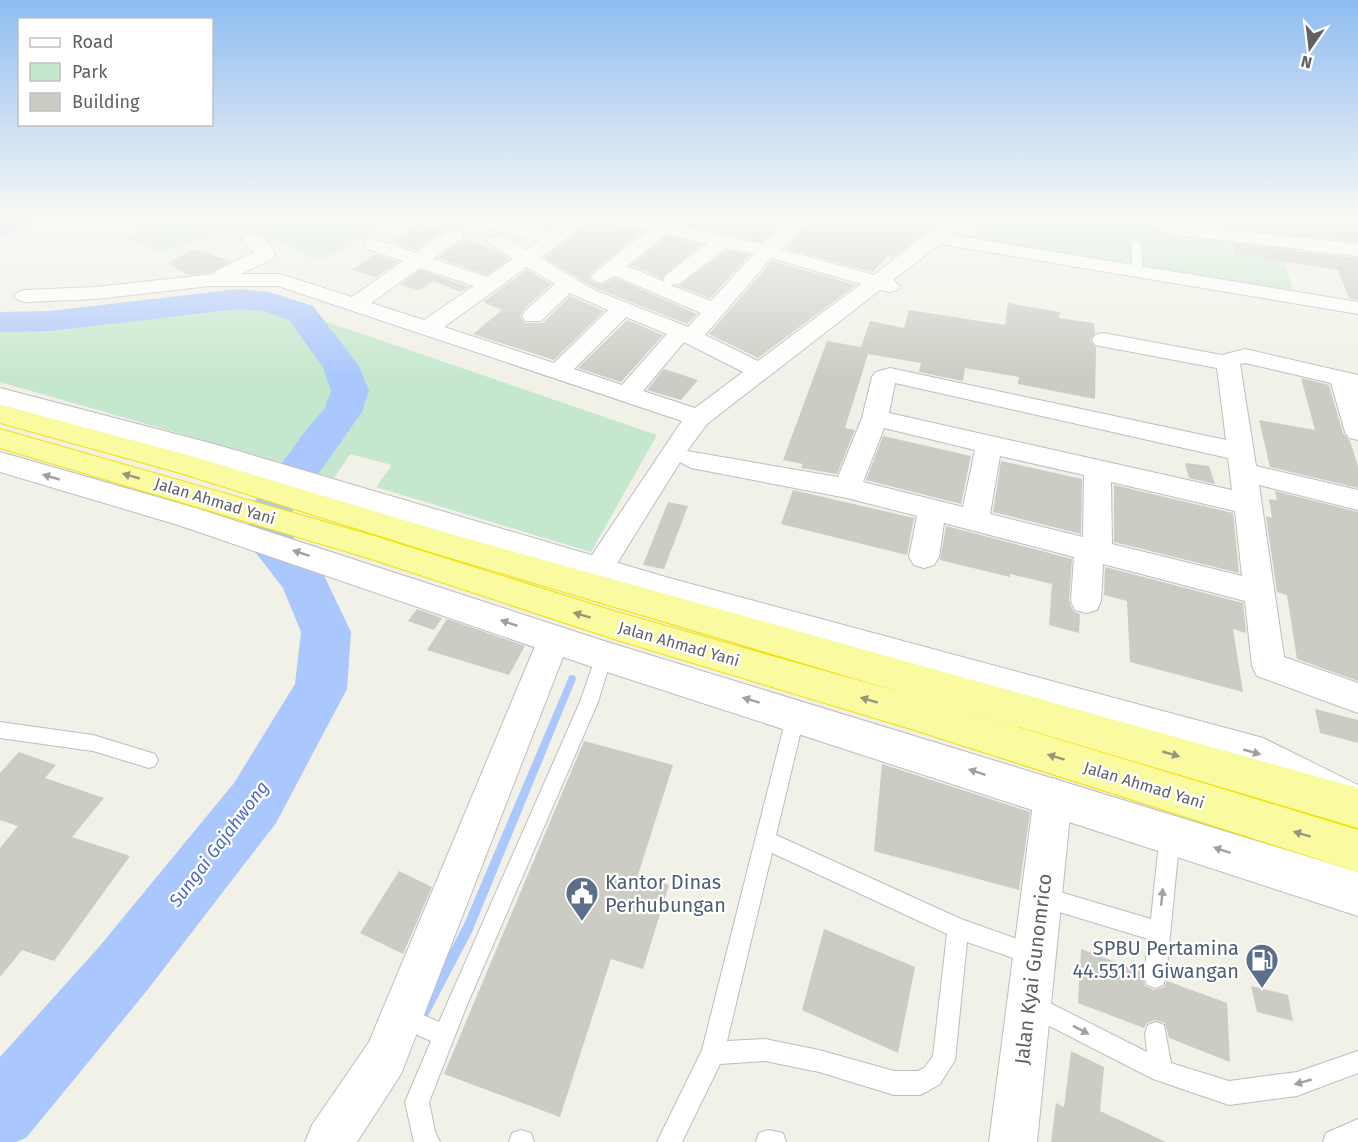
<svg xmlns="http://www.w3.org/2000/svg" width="1358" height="1142" viewBox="0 0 1358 1142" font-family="'Fira Sans',sans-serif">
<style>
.green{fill:#c5e7cd}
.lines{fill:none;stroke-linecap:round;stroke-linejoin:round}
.stream{fill:#aac7fe;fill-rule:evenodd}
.river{fill:#aac7fe;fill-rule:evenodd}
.building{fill:#cccbc4}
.service-casing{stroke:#bcbdc3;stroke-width:2}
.minor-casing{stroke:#bcbdc3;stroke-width:2}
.tertiary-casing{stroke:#bcbdc3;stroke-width:2}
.trunk-casing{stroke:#f5e003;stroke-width:2}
.service{fill:#fff;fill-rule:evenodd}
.minor{fill:#fff;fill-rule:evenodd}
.tertiary{fill:#fff;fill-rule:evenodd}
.trunk{fill:#fafba1;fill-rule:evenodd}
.oneway{fill:#95977b}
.oneway2{fill:#9fa0a4}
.labels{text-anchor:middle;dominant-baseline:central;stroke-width:4.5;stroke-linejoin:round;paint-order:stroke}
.street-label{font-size:16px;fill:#5f6167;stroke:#fff}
.water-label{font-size:18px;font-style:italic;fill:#4b6bc3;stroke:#fff}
.near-service-label{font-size:20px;fill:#4e5e75;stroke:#fff;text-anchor:start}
.near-street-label{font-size:20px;fill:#5f6167;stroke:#fff}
</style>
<rect width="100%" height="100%" fill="#f1f1e8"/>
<g class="green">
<path d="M 166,217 L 351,217 L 374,233 L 320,260 L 244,227 L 160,252 L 125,238 Z"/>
<path d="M 998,217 L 1110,217 L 1259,242 L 1260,217 C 1293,217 1299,218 1315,248 L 1296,247 L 1299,255 L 1231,246 L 1233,254 L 1285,261 L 1294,294 L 966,241 Z"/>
<path d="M 183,304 L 301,313 L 657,435 L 591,552 L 376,487 L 392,465 L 350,454 L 334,478 L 0,382 L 0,318 L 6,323 L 50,321 Z"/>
</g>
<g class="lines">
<path class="stream" d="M 572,675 L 575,676 L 576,679 L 472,932 L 428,1016 L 424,1018 L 420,1016 L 418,1012 L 420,1008 L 464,924 L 568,679 L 569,676 Z"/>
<g class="river">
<path d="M 0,217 L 37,217 L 33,223 L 0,237 Z"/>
<path d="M 239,289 L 269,292 L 313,306 L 359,366 L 369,391 L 362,412 L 293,510 L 294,539 L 319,565 L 351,632 L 347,689 L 276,823 L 145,993 L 26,1138 L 16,1142 L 0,1142 L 0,1057 L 99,947 L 234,783 L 295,684 L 301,632 L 283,588 L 249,544 L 249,509 L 306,430 L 325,408 L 331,391 L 323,367 L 289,320 L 264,311 L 239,309 L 50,331 L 0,332 L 0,312 L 50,311 Z"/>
</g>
</g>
<g class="building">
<path d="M 596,217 L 603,217 L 607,223 L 643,231 L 592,272 L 589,277 L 592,282 L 602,285 L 615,278 L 697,314 L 687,324 L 595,288 L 544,258 Z"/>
<path d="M 649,217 L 788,217 L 762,242 Z"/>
<path d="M 813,217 L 944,217 L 890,260 L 892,252 L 872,272 L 785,248 Z"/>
<path d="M 1228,217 L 1358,219 L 1358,242 L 1230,228 Z"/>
<path d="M 423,222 L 444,231 L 416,250 L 390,242 Z"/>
<path d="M 668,236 L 702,244 L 661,278 L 631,265 Z"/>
<path d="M 464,238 L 497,251 L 509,259 L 487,275 L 438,258 Z"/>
<path d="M 1233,244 L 1358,258 L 1358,300 L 1349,298 L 1338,270 L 1235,254 Z"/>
<path d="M 193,249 L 231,261 L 213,272 L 188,275 L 168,263 Z"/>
<path d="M 727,250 L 750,255 L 710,298 L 678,286 Z"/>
<path d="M 376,254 L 398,262 L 376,277 L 352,270 Z"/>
<path d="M 772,261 L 856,285 L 758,358 L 709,334 Z"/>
<path d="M 420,270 L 469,287 L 461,292 L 434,281 L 419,290 L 400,285 Z"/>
<path d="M 527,270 L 551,284 L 523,310 L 520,317 L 525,323 L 543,323 L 570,296 L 604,311 L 554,360 L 473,334 L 502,310 L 483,302 Z"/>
<path d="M 1008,303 L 1060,312 L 1059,318 L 1094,323 L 1095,333 L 1090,341 L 1096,347 L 1095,399 L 1018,384 L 1019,377 L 965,368 L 963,381 L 919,372 L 921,363 L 868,354 L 845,428 L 855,430 L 837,474 L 801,468 L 803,464 L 783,460 L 827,341 L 861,347 L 870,321 L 904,328 L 909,310 L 1005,325 Z"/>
<path d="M 627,320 L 663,335 L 621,382 L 578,368 Z"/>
<path d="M 664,369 L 698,380 L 681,400 L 647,390 Z"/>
<path d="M 1301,378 L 1329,385 L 1343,433 L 1350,441 L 1358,466 L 1358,488 L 1270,467 L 1259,420 L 1315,430 Z"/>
<path d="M 883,436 L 971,456 L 961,504 L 866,480 Z"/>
<path d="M 1001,461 L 1082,479 L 1081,534 L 993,512 Z"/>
<path d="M 1185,463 L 1209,466 L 1215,484 L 1189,478 Z"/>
<path d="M 1114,485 L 1233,513 L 1239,573 L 1114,542 Z"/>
<path d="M 793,490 L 914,518 L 907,555 L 781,524 Z"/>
<path d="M 1275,491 L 1358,512 L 1358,681 L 1297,659 L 1287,595 L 1277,592 L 1266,516 L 1272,518 L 1269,499 L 1277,500 Z"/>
<path d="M 668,502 L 688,506 L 664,569 L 643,565 Z"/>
<path d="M 946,526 L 1072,559 L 1069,601 L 1073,611 L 1080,614 L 1079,633 L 1049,625 L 1052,584 L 1010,574 L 1010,577 L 940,560 Z"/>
<path d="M 1105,567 L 1243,603 L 1246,633 L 1233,629 L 1243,692 L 1130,662 L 1127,601 L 1104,595 Z"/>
<path d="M 417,609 L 442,618 L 434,630 L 408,621 Z"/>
<path d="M 447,619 L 525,646 L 509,675 L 427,650 Z"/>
<path d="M 1315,709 L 1358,720 L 1358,743 L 1320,733 Z"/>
<path d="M 584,741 L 673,765 L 638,875 L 669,885 L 643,969 L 611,959 L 560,1117 L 444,1074 Z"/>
<path d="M 19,752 L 56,765 L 45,778 L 104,798 L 72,837 L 130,856 L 54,961 L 22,950 L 0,977 L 0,848 L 18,826 L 0,820 L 0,773 Z"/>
<path d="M 882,764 L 1030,812 L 1019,890 L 874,851 Z"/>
<path d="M 399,871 L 432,887 L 403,954 L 360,933 Z"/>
<path d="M 824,929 L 915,967 L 898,1053 L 802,1010 Z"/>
<path d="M 1081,949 L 1142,972 L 1145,986 L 1154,990 L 1164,987 L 1167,981 L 1227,1003 L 1230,1062 L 1169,1038 L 1165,1023 L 1155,1020 L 1147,1023 L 1144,1028 L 1078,1003 Z"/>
<path d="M 1251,986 L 1288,995 L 1293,1021 L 1257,1012 Z"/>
<path d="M 1071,1051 L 1104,1067 L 1100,1111 L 1166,1142 L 1051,1142 L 1056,1103 L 1064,1107 Z"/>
</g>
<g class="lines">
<defs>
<g id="service">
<path d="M 1136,240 L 1141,243 L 1143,272 L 1138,275 L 1133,272 L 1131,243 Z"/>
<path d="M 604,649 L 610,651 L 612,656 L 598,702 L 467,1005 L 429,1102 L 435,1132 L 440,1142 L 414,1142 L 405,1102 L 431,1041 L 395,1025 L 392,1017 L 395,1009 L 403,1006 L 439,1022 L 580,702 L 596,656 L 598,651 Z"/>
<path d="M 796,706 L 802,709 L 805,714 L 776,835 L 961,919 L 1040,947 L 1044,954 L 1040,961 L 1033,965 L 967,942 L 955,1060 L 940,1084 L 928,1091 L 920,1095 L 894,1095 L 819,1072 L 765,1061 L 720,1064 L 682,1142 L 657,1142 L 702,1050 L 787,714 L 790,709 ZM 772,853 L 947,934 L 933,1056 L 924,1068 L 918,1071 L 894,1071 L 819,1050 L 765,1039 L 727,1041 Z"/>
<path d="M 0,722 L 93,735 L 155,754 L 158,760 L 155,766 L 149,768 L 93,751 L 0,738 Z"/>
<path d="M 1170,823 L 1177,826 L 1180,833 L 1166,977 L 1163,985 L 1155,988 L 1147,985 L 1144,977 L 1148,939 L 1043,907 L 1036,904 L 1033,897 L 1036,890 L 1043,887 L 1151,919 L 1160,833 L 1163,826 Z"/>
<path d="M 1034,995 L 1147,1052 L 1145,1033 L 1148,1025 L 1156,1022 L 1164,1025 L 1171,1063 L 1229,1081 L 1297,1072 L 1358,1051 L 1358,1073 L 1297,1096 L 1229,1105 L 1153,1079 L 1026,1014 L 1023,1006 L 1026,998 Z"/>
<path d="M 1358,1119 L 1358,1142 L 1323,1142 L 1326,1133 Z"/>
<path d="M 521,1130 L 531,1133 L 534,1142 L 509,1142 L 512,1133 Z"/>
<path d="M 768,1130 L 783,1133 L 786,1142 L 756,1142 L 759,1133 Z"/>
</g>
<g id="minor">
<path d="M 447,217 L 482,217 L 551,232 L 573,217 L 594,217 L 540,258 L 594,290 L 688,327 L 701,313 L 615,276 L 601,283 L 594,281 L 591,277 L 594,273 L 648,230 L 607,221 L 605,217 L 639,217 L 763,244 L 791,217 L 811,217 L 781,249 L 874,275 L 948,217 L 968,217 L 951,235 L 1358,302 L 1358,314 L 940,244 L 893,280 L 900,286 L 897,290 L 890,292 L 880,290 L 707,424 L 687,451 L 838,477 L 862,418 L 872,377 L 876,372 L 890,368 L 1226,440 L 1217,368 L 1095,345 L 1092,340 L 1095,335 L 1103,333 L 1222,355 L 1245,349 L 1358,375 L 1358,440 L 1349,438 L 1345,432 L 1331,383 L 1245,363 L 1240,364 L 1256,466 L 1358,490 L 1358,510 L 1259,485 L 1284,657 L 1358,683 L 1358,713 L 1257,676 L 1252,666 L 1245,601 L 1103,564 L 1101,601 L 1097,610 L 1086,613 L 1075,610 L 1071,601 L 1074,557 L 944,523 L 939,557 L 934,565 L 924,568 L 914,565 L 909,557 L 917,516 L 847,498 L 691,468 L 680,462 L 608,578 L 597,582 L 586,578 L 582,570 L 682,421 L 278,286 L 209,286 L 96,299 L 25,302 L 18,300 L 14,296 L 18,292 L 25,290 L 96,287 L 214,274 L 217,270 L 255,252 L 240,238 L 250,232 C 261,235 273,244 275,255 L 272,259 L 241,274 L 280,274 L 352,297 L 403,261 L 367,249 L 364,245 L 367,241 L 374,239 L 416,253 L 447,231 L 461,231 L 464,235 L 461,239 L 433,259 L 487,277 L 513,259 L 486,241 L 489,237 L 503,237 L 526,250 L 539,241 L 449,221 ZM 667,234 L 707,243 L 666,275 L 663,279 L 665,282 L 627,266 ZM 726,248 L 754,254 L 711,301 L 670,285 L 680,283 ZM 771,258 L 861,284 L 758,361 L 705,335 ZM 527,267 L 555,284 L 525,311 L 522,316 L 525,321 L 541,321 L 570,293 L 608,310 L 554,363 L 444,327 ZM 420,268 L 474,286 L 424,320 L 371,303 ZM 626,317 L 667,334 L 622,385 L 574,369 ZM 684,342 L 743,372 L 695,408 L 643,391 ZM 895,383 L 1228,458 L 1232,490 L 889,413 ZM 884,428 L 975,450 L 963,507 L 863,482 ZM 1000,456 L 1084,475 L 1083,537 L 990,514 ZM 1111,482 L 1235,511 L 1242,576 L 1112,544 Z"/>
<path d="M 1149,217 L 1167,217 L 1168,221 L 1178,224 L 1358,244 L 1358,256 L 1176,235 L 1153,228 Z"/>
<path d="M 554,626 L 565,630 L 570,639 L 401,1074 L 357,1142 L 305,1142 L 312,1125 L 369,1042 L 538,639 L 543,630 Z"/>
<path d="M 1053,778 L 1066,783 L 1072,796 L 1037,1142 L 989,1142 L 1034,796 L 1040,783 Z"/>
</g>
<g id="tertiary">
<path d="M 0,388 L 214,444 L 669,578 L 1263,738 L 1358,785 L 1358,827 L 1254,772 L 669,604 L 196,458 L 0,405 Z"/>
<path d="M 0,452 L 199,509 L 604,641 L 1358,872 L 1358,916 L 604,671 L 178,525 L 0,472 Z"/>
</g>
<path id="trunk" d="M 0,405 L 188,455 L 437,530 L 1358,788 L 1358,828 L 932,701 L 1358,830 L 1358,872 L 911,729 L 617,640 L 368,558 L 0,448 L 0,429 L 374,536 L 617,612 L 906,694 L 437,554 L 180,473 L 0,423 Z"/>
</defs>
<use href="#service" class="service-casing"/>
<use href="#minor" class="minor-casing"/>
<use href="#tertiary" class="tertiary-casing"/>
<use href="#trunk" class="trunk-casing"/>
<use href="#service" class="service"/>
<use href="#minor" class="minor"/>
<use href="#tertiary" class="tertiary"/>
<use href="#trunk" class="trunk"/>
</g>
<defs><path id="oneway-solid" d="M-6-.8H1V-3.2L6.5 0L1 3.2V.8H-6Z" transform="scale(1.5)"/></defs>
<g class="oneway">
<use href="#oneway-solid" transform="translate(131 476) rotate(-164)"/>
<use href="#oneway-solid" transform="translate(582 615) rotate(-163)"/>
<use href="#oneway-solid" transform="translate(869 700) rotate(-164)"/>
<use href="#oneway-solid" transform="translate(1171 754) rotate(16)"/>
<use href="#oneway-solid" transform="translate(1056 757) rotate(-163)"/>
<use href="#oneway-solid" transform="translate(1302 834) rotate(-163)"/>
</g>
<g class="oneway2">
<use href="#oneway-solid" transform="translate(51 477) rotate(-164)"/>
<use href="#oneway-solid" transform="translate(301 553) rotate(-162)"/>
<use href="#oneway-solid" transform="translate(509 623) rotate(-161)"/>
<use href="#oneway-solid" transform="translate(751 700) rotate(-163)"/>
<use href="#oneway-solid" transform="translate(1252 752) rotate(16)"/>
<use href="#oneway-solid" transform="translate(977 772) rotate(-162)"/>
<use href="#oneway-solid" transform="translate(1222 850) rotate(-162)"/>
<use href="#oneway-solid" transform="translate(1162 897) rotate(-84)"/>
<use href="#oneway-solid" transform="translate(1081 1030) rotate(27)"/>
<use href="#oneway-solid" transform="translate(1303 1082) rotate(164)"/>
</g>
<linearGradient id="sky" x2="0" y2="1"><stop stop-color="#8fbcf1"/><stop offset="0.58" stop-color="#f9f9f5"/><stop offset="1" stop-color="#f9f9f5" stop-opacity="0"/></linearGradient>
<rect width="1358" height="377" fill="url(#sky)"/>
<defs>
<symbol id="civic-pin" viewBox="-11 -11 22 30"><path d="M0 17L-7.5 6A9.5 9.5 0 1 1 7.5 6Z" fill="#5c6f8a" stroke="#fff"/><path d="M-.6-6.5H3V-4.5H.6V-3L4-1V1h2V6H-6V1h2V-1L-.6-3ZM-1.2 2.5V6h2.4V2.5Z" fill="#fff"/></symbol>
<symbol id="fuel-pin" viewBox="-11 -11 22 30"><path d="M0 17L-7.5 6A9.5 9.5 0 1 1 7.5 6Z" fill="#5c6f8a" stroke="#fff"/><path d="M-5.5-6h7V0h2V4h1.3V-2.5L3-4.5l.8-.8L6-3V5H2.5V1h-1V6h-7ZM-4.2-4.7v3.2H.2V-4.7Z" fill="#fff"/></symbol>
</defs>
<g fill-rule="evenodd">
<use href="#civic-pin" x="563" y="874" width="38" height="52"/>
<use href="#fuel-pin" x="1243" y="941" width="38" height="52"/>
</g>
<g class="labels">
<g class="street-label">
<text transform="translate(215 501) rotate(17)">Jalan Ahmad Yani</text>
<text transform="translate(679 644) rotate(16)">Jalan Ahmad Yani</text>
<text transform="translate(1144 785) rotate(17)">Jalan Ahmad Yani</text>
</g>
<g class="water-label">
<text transform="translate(219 844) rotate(-53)">Sungai Gajahwong</text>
</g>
<g class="near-service-label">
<text x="605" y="882">Kantor Dinas<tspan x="605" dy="23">Perhubungan</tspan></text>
<text x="1239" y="948" text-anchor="end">SPBU Pertamina<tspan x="1239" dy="23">44.551.11 Giwangan</tspan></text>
</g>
<g class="near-street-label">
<text transform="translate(1033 969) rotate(-83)">Jalan Kyai Gunomrico</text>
</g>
</g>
<rect x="18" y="18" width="195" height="108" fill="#ffffff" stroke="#bfc0c2" stroke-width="1.5"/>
<rect x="30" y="38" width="30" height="9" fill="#ffffff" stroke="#bfc0c2" stroke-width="1.5"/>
<text x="72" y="48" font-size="18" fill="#5f6167">Road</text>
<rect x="30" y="63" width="30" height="18" fill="#c5e7cd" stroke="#bfc0c2" stroke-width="1.5"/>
<text x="72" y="78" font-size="18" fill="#5f6167">Park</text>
<rect x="30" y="93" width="30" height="18" fill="#cccbc4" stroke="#bfc0c2" stroke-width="1.5"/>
<text x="72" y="108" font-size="18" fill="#5f6167">Building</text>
<g transform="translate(1310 48) rotate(194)" stroke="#ffffff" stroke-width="4.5" paint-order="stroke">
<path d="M0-4.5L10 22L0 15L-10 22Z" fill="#5f6167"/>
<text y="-9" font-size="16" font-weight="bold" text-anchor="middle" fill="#5f6167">N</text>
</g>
</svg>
